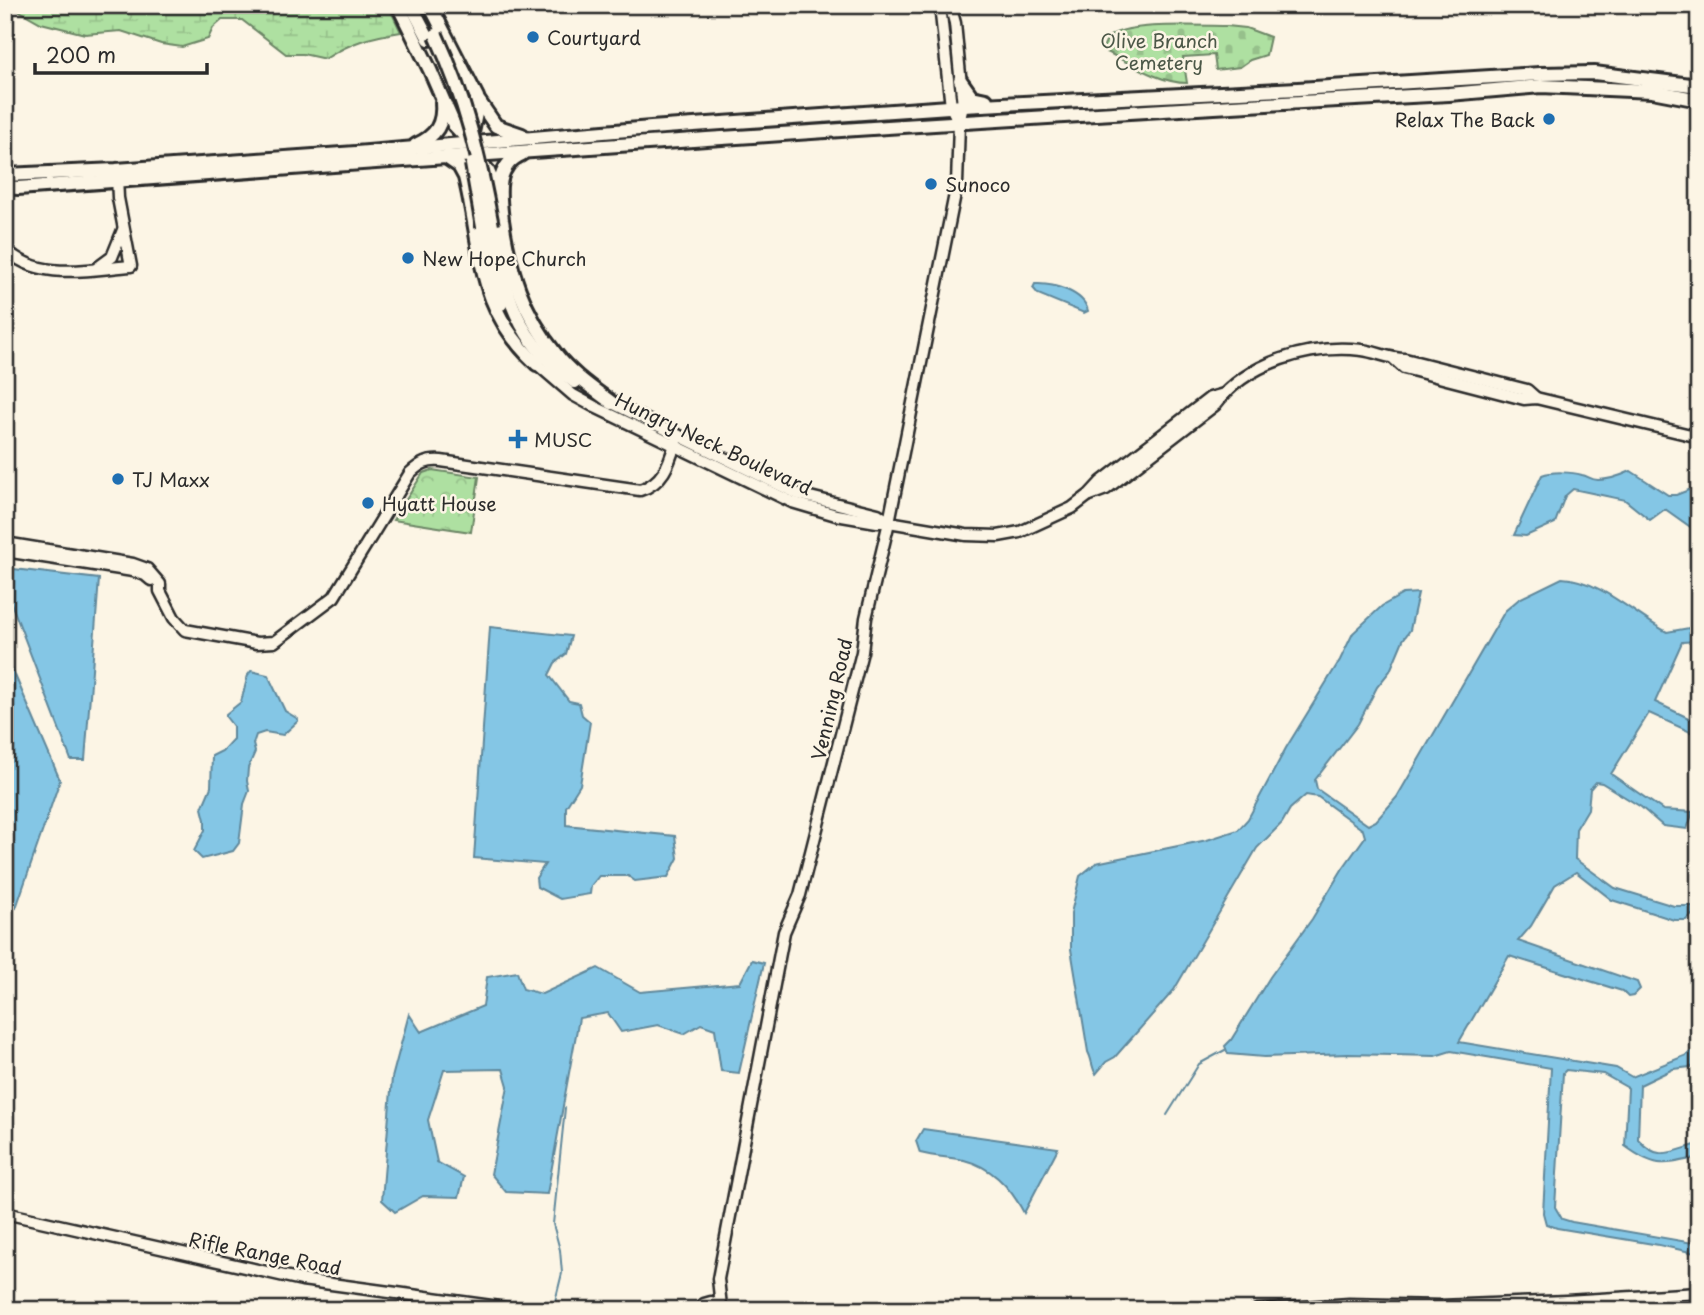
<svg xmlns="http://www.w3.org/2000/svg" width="1704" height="1315" viewBox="0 0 1704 1315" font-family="'Playpen Sans',sans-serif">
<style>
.forest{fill:url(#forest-crowns);stroke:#6c8666;stroke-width:2}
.wetland{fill:url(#wetland-marsh);stroke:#6c8666;stroke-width:2}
.cemetery{fill:url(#cemetery-stones);stroke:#6c8666;stroke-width:2}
.water{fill:#84c6e5;stroke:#60889b;stroke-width:2}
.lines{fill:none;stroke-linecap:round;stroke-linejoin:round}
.stream{stroke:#60889b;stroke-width:2}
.secondary-casing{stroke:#2b2b2b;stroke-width:15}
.highway-casing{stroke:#2b2b2b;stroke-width:18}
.secondary{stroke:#fcf5e5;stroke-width:10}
.highway{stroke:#fcf5e5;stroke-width:12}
.highway-bridge-casing{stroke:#2b2b2b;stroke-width:18;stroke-linecap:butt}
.highway-bridge{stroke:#fcf5e5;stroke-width:12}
.poi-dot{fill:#1f6fb2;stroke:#fcf5e5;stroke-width:2.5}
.labels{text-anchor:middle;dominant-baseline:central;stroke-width:5;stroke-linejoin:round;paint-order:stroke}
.poi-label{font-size:19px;fill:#2b2b2b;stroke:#fcf5e5;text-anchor:start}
.park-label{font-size:19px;fill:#4c5848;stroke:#fcf5e5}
.street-label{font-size:19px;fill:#2b2b2b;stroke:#fcf5e5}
</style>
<defs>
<pattern id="forest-crowns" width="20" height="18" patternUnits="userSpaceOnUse" patternTransform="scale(1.75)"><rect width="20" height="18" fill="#aee0a1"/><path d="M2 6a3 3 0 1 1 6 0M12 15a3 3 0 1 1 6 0" fill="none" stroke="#96c08b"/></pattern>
<pattern id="wetland-marsh" width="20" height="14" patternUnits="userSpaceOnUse" patternTransform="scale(1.75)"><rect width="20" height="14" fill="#aee0a1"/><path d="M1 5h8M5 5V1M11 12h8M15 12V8" fill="none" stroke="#96c08b"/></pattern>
<pattern id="cemetery-stones" width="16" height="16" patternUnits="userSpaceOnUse" patternTransform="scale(1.75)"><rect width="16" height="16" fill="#aee0a1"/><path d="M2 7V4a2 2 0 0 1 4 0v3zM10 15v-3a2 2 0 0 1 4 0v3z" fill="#96c08b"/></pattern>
</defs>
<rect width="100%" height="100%" fill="#fcf5e5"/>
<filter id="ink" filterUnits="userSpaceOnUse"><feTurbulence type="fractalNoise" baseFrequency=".0143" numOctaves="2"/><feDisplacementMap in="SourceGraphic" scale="14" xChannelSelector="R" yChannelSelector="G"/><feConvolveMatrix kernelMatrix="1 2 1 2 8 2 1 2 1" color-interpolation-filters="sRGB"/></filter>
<g filter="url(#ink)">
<path class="forest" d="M 432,470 L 479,477 L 471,532 L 393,520 L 423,473 Z"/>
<path class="wetland" d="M 9,5 L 388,5 L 401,32 C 370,37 351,42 325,59 L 303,54 L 286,54 L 242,20 L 222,20 L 213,28 L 208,39 L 182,47 L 161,44 L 121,31 L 85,34 L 41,23 Z"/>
<path class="cemetery" d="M 1227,26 L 1246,28 L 1270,37 L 1266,55 L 1250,60 L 1240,67 L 1216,70 L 1214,55 L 1183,57 L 1187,83 C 1160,83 1131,64 1107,52 L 1103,48 C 1104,46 1106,40 1108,38 C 1122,21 1203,26 1227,26 Z"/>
<g class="water">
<path d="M 1035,284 C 1053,283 1084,292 1088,311 L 1084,313 L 1038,294 L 1033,288 Z"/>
<path d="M 1631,471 L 1668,495 L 1676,495 L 1699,486 L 1699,533 L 1665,509 L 1650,520 L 1625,500 L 1573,489 L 1565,496 L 1555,523 L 1526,536 L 1514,535 L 1542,475 C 1552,471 1572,472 1582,475 C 1588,476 1591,480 1598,480 C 1610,480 1620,476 1631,471 Z"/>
<path d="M 5,568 L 99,579 L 85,760 L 71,760 L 5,587 Z"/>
<path d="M 1562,578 C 1601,580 1634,615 1667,632 L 1689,628 L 1699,630 L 1699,641 L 1682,642 L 1655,702 L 1699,723 L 1699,736 L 1649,713 L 1611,774 L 1663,810 L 1693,812 L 1687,829 L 1663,826 L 1641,807 L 1602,783 L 1596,782 L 1590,789 L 1588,809 L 1576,829 L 1575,859 L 1615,888 L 1674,906 L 1693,906 L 1693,914 L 1686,920 L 1674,920 L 1612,900 L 1576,872 L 1555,885 L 1531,926 L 1518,941 L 1637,982 L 1640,989 L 1633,996 L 1628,997 L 1622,991 L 1509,956 L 1459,1042 L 1616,1068 L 1632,1077 L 1687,1055 L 1699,1044 L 1699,1066 L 1673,1069 L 1640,1085 L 1638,1139 C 1658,1163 1672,1151 1699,1144 L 1699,1157 C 1664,1165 1656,1169 1625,1146 L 1628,1088 L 1603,1074 L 1566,1070 L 1563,1073 L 1555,1207 L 1562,1219 L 1572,1222 L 1699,1244 L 1699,1254 L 1659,1245 L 1557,1228 L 1546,1224 L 1543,1213 L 1551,1068 L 1451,1051 L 1435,1056 L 1348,1054 L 1264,1057 L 1228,1054 L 1225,1046 L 1231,1040 L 1270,977 L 1312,919 L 1343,868 L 1365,837 L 1363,830 L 1318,797 L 1306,795 L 1290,809 L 1282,823 L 1257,848 L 1174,990 L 1115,1057 L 1106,1062 L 1096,1074 C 1092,1069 1092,1059 1088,1052 L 1071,949 L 1071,913 L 1080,876 L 1096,863 L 1207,840 L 1238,830 L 1248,819 L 1286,748 L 1340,660 L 1353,633 L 1382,606 L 1403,594 L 1418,593 L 1410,630 L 1403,640 L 1390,671 L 1377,687 L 1358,724 L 1315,780 L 1317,789 L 1368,825 L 1376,821 L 1397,797 L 1505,611 L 1519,599 Z"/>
<path d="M 490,627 L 571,636 L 566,654 L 555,663 L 549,675 L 569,701 L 579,703 L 582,715 L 590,722 L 580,785 L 566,807 L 566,825 L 675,836 L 678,858 L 668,877 L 635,881 L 628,876 L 599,876 L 591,886 L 590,894 L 560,899 L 537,887 L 536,878 L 545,864 L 474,858 Z"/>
<path d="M 5,652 L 60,780 L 16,908 L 5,904 Z"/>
<path d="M 251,671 L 268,675 L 285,711 L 298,719 L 298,721 L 283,735 L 265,732 L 256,735 L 253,744 L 255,752 L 248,768 L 247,781 L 249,791 L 244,804 L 239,843 L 233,851 L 202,859 L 194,851 L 205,830 L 205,820 L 202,808 L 211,787 L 212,756 L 222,751 L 233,739 L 233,726 L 226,717 L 226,714 L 241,702 L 248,675 Z"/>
<path d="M 752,960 L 764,963 L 739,1073 L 721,1071 L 715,1029 L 701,1024 L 684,1034 L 658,1025 L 621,1032 L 608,1013 L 579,1018 L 547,1194 L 506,1192 L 491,1174 L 508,1086 L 503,1069 L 444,1070 L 428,1120 L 437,1162 L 464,1177 L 459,1197 L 423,1196 L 395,1212 L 382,1200 L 392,1078 L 409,1014 L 421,1032 L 483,1006 L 487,977 L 517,972 L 523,989 L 542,994 L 598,968 L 640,992 L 740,983 Z"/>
<path d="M 923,1129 L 1058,1148 L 1024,1213 C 1011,1188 992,1167 964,1160 C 950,1157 935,1157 920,1153 L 916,1141 Z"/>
</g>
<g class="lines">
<g class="stream">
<path d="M 1167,1115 L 1199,1064 L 1225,1050"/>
<path d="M 553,1310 L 562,1273 L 560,1250 L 553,1224 L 565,1108"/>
</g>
<defs>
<g id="secondary">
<path d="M 940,5 L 951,107 L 959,123"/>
<path d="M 5,248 C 36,282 91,269 131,266 L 118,198 L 117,177"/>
<path d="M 97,268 L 112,257 L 123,230"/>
<path d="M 1394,359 L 1404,368 L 1524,399 L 1536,398 L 1699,437"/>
<path d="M 537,364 L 573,395 L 595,407 L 792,502 L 836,515 L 877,522 L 889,522 L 966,535 L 998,536 L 1020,532 L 1072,508 L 1089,495 L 1101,482 L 1210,398 L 1224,394"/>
<path d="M 612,403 L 798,494 L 878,514 L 888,521"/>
<path d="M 1090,495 L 1106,489 L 1215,405 C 1247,362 1310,344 1362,350 C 1377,352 1389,359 1405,359 L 1527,390 L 1536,398"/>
<path d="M 5,543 L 133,564 L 147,569 L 160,584 L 160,591 L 174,618 L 185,630 L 257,643 L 274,642 L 334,597 L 410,473 C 421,463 427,460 441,461 L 640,490 C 666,482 670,459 678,435"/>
<path d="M 5,551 L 133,571 L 145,575 L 151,580"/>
<path d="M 5,1213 L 302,1280 L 521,1310"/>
<path d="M 721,1306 L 718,1279 L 784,932 L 800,895 L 862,652 L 866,618 L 889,522 L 957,184 L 959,123 L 963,106 L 955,23 L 950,5"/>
<path d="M 699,1310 L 704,1304 L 711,1302 L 722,1308"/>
<path d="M 1257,1310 L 1349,1304 L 1440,1306 L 1566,1301 L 1699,1293"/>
</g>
<g id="highway">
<path d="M 398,5 L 430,70 L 454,125 L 471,143"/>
<path d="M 411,5 L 429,39"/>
<path d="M 430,5 L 477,97 L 477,109 L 471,137"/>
<path d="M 960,80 L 972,97 L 986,100"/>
<path d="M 478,100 L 496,126 L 522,135"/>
<path d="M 416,145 C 436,136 444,124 442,102"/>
<path d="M 522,154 C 494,166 499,195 502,220 C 509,269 523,314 555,353 C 570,373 592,388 612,403"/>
<path d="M 446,157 L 459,166 L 465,177 C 483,250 476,308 537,364"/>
<path d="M 476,157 L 488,171 L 497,192"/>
<path d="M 5,175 L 116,170 L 356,153 L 651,128 L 963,106 L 1298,89 L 1540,74 L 1594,73 L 1699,86"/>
<path d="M 5,187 L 18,188 C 495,153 972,119 1449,94 L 1541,86 L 1652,91 L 1699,100"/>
<path d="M 492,226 C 505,292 516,343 575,382"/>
<path d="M 483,227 L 501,304"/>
</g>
</defs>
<use href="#secondary" class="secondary-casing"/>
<use href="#highway" class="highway-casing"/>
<use href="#secondary" class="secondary"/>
<use href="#highway" class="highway"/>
<defs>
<g id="highway-bridge">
<path d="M 436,35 C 466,100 479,157 492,226"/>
<path d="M 472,164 L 483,227"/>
</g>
</defs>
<use href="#highway-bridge" class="highway-bridge-casing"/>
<use href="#highway-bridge" class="highway-bridge"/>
</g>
</g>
<g class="poi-dot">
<circle cx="533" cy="37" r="7"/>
<circle cx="1549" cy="119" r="7"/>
<circle cx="931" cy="184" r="7"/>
<circle cx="408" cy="258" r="7"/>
<path d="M514.5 428.5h7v7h7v7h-7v7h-7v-7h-7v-7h7z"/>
<circle cx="118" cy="479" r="7"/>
<circle cx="368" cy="503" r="7"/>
</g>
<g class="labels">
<g class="poi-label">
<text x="547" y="37">Courtyard</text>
<text x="1535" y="119" text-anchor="end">Relax The Back</text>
<text x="945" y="184">Sunoco</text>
<text x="422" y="258">New Hope Church</text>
<text x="534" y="439">MUSC</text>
<text x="132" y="479">TJ Maxx</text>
<text x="382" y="503">Hyatt House</text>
</g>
<g class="park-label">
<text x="1159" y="40">Olive Branch<tspan x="1159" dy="22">Cemetery</tspan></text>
</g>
<g class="street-label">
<text transform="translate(714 443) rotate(25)">Hungry Neck Boulevard</text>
<text transform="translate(831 699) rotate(-77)">Venning Road</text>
<text transform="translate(265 1253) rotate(11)">Rifle Range Road</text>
</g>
</g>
<rect width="1704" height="1315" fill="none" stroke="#fcf5e5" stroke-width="28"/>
<rect x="14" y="14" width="1676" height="1287" fill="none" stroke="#2b2b2b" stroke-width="2.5" filter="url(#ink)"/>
<path d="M35 63v10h172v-10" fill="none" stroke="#2b2b2b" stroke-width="3.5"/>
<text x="46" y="63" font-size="21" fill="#2b2b2b" stroke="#fcf5e5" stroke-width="5" paint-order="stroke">200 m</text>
</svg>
